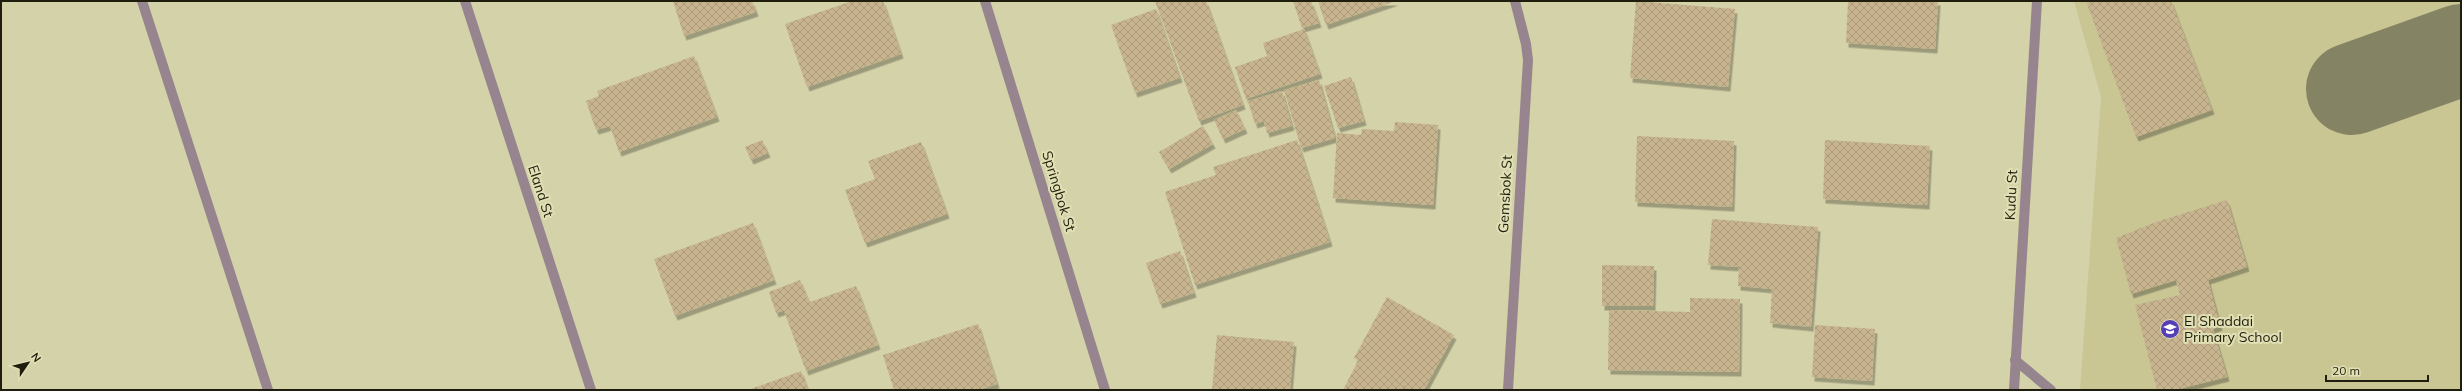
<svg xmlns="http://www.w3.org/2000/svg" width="2462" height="391" viewBox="0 0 2462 391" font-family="Mulish,sans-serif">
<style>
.built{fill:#c9c694}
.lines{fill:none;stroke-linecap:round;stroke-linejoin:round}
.taxiway{stroke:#848364;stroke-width:92}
.building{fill:url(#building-cross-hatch);filter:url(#shadow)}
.lane{stroke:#96848e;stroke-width:10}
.street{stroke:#96848e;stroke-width:10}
.labels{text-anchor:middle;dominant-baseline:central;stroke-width:4;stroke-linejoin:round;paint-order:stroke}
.street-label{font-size:14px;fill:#1f1e0e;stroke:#e1dfb4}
.poi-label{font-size:14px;fill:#1f1e0e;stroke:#e1dfb4;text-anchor:start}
</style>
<defs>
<pattern id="building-cross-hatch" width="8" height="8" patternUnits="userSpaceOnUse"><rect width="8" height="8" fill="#c8b58f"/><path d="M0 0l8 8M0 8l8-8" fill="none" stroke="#ab9b7a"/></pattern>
<filter id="shadow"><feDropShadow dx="2.5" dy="4.5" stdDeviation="0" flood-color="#0004"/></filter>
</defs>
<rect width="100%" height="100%" fill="#d4d2a8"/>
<path class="built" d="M 2074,1 L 2461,1 L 2461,390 L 2080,390 L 2101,97 Z"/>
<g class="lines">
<path class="taxiway" d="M 2352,89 L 2461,50"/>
</g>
<g class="building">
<path d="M 673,1 L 752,1 L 756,12 L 684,36 Z"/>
<path d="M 852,1 L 883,1 L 901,54 L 807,87 L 785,24 Z"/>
<path d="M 1155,1 L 1206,1 L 1243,105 L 1199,121 Z"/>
<path d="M 1293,1 L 1311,1 L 1319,23 L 1302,28 Z"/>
<path d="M 1318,1 L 1396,1 L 1326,25 Z"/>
<path d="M 1636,1 L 1735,9 L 1728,87 L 1630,78 Z"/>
<path d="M 1848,1 L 1938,1 L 1935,49 L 1846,43 Z"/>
<path d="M 2086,1 L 2171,1 L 2212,110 L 2136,137 Z"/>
<path d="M 1156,9 L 1180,78 L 1135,93 L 1111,25 Z"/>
<path d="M 1304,29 L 1320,74 L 1246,99 L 1235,67 L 1267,56 L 1263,43 Z"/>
<path d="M 694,56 L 717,117 L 619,152 L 610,126 L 596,130 L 586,101 L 599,96 L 597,91 Z"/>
<path d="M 1351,77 L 1364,121 L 1338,128 L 1324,86 Z"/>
<path d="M 1319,80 L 1335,138 L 1301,148 L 1284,90 Z"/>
<path d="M 1282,91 L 1292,126 L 1267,133 L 1264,121 L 1255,124 L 1248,101 Z"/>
<path d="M 1236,110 L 1245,129 L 1223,139 L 1214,120 Z"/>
<path d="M 1395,122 L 1438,125 L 1433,205 L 1333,198 L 1337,133 L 1361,135 L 1362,129 L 1394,131 Z"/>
<path d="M 1203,126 L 1213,144 L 1169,169 L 1159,152 Z"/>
<path d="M 1637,136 L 1734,141 L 1732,207 L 1635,202 Z"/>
<path d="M 762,140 L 768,153 L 751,160 L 745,147 Z"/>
<path d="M 1297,140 L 1330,242 L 1195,285 L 1165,192 L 1216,175 L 1213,167 Z"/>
<path d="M 1825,140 L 1930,146 L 1927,205 L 1823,199 Z"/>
<path d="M 921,142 L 947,214 L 865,243 L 845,190 L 875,179 L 868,161 Z"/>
<path d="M 2227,200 L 2247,267 L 2208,280 L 2220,326 L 2213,329 L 2227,377 L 2175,390 L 2157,390 L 2135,305 L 2180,295 L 2176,280 L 2131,294 L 2116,238 L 2156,222 Z"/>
<path d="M 1712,219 L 1818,227 L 1811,327 L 1770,323 L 1772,289 L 1738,286 L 1739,267 L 1708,265 Z"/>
<path d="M 753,223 L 774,280 L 675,316 L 654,259 Z"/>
<path d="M 1180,251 L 1194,293 L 1160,304 L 1146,263 Z"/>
<path d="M 1602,265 L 1654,266 L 1653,306 L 1602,306 Z"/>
<path d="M 800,280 L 809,302 L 776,313 L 769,292 Z"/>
<path d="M 856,286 L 878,345 L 806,371 L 784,311 Z"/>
<path d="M 1387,297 L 1454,335 L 1424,390 L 1411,390 L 1354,358 Z"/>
<path d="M 1690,298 L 1740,299 L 1739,372 L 1608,370 L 1609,310 L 1690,312 Z"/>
<path d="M 978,324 L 997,384 L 978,390 L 894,390 L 883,355 Z"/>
<path d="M 1815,325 L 1875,329 L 1872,381 L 1812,377 Z"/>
<path d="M 1217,335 L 1294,342 L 1290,390 L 1212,390 Z"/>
<path d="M 1358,361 L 1409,390 L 1343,390 Z"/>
<path d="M 801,371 L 808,390 L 748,390 Z"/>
</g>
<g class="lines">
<path class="lane" d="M 2015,360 L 2051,390"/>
<g class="street">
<path d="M 142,1 L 268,390"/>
<path d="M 465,1 L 591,390"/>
<path d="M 985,1 L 1105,390"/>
<path d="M 1508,390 L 1528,60 L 1526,44 L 1515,1"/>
<path d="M 2014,390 L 2037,1"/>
</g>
</g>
<defs>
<symbol id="school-disc" viewBox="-11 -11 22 22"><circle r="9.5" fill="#553fb7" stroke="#e1dfb4"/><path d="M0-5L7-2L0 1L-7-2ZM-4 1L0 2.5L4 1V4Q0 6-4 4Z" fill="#fff"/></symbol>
</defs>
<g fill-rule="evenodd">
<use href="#school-disc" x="2159" y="318" width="22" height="22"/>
</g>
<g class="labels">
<g class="street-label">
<text transform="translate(541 191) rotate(72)">Eland St</text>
<text transform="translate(1059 191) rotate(73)">Springbok St</text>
<text transform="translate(1505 194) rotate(-87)">Gemsbok St</text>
<text transform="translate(2011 195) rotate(-87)">Kudu St</text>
</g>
<g class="poi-label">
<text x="2184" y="321">El Shaddai<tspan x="2184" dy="16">Primary School</tspan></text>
</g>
</g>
<rect width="2462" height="391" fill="none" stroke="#1f1e0e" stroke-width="4"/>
<g transform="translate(28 363) rotate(55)" stroke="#e1dfb4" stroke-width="3" paint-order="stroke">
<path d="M0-3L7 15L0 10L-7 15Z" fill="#1f1e0e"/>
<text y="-6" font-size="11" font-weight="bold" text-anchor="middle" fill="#1f1e0e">N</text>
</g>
<path d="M2326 375v6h102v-6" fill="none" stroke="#1f1e0e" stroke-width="2"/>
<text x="2332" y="375" font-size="12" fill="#1f1e0e" stroke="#e1dfb4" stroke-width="3" paint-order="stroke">20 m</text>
</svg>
